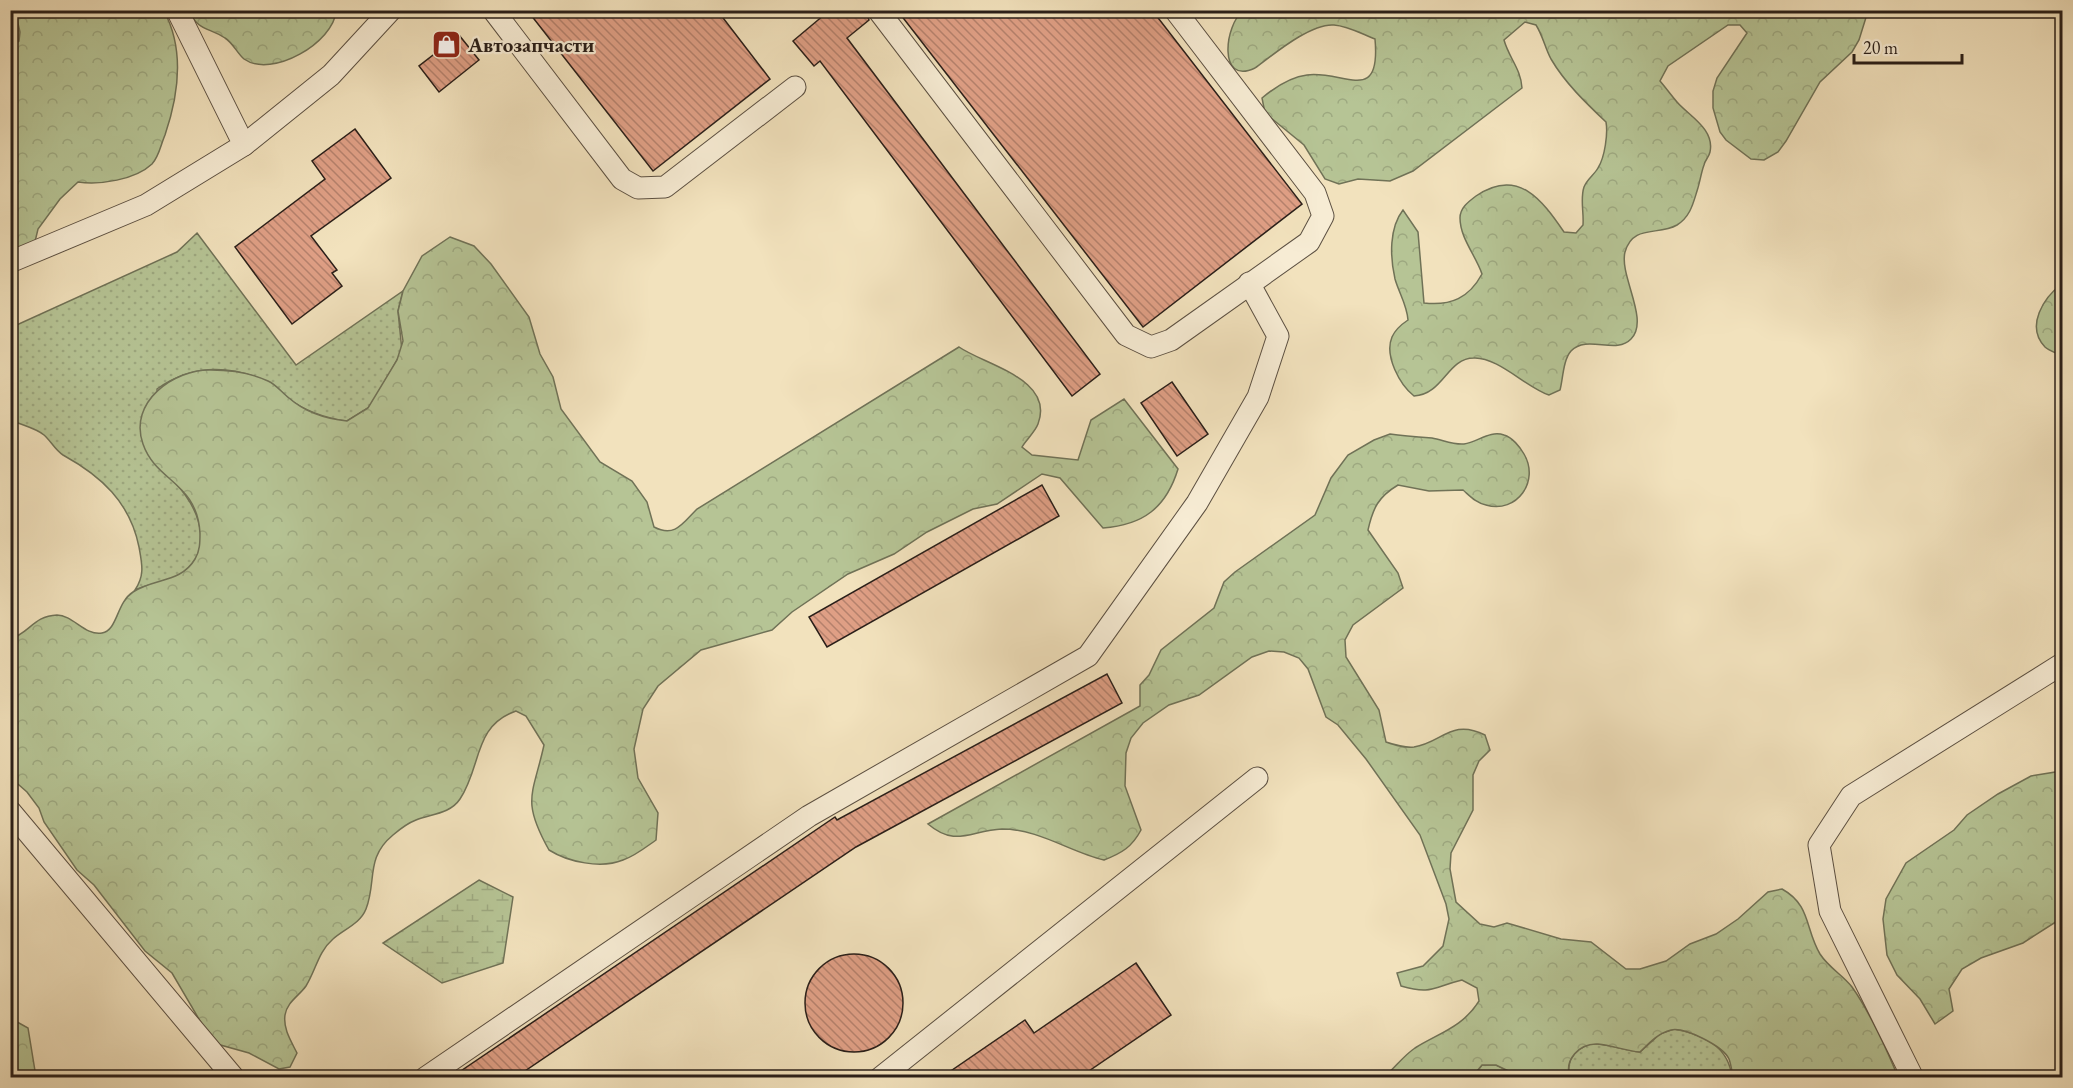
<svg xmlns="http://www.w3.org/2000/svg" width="2073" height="1088" viewBox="0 0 2073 1088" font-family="'EB Garamond',serif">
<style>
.grass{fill:url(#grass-dots);stroke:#707257;stroke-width:1.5}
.forest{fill:url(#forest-crowns);stroke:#707257;stroke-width:1.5}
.wetland{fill:url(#wetland-marsh);stroke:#707257;stroke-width:1.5}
.building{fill:url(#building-back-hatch);stroke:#2a1f19;stroke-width:1.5}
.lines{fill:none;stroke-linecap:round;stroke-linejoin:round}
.lane-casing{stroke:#5c5042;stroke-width:23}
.lane{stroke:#f7ecd4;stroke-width:21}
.labels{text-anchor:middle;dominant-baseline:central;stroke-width:4.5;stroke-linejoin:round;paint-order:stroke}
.poi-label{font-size:21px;font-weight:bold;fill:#2a1f19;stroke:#f7ecd4;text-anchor:start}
</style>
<defs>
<pattern id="grass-dots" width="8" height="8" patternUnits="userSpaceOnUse" patternTransform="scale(1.5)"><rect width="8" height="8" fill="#b6c495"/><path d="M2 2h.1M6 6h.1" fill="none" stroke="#9da880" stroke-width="1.8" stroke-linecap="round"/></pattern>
<pattern id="forest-crowns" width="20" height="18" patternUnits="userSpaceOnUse" patternTransform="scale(1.5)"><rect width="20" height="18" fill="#b6c495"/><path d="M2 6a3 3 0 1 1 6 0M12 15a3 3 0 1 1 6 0" fill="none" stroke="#9da880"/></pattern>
<pattern id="wetland-marsh" width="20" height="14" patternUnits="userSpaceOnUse" patternTransform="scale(1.5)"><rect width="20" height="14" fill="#b6c495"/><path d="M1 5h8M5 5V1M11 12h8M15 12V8" fill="none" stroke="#9da880"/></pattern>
<pattern id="building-back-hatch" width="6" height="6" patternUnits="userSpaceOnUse" patternTransform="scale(1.5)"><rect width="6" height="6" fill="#df9f85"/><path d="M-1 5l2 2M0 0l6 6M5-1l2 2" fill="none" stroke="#b5816c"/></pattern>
</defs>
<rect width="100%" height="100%" fill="#f2e2bd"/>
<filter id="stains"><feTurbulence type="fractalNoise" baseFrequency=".00333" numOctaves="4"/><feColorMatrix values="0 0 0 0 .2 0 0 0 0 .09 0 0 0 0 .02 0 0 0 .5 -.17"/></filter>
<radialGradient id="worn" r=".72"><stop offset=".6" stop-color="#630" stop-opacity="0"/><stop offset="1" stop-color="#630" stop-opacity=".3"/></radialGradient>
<g class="grass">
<path d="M 10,11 L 39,11 L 24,13 L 19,23 L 19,41 L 11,48 Z"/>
<path d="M 197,233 L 296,365 L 403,291 L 398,311 L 402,351 L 375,399 L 368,408 L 347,421 C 325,418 306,412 288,398 C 281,392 274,384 266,381 C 227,364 191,365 157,389 L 165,474 C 194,496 219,545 183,573 C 170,582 150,583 135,590 C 145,575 142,564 139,547 C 130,502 101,476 63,455 C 55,450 51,441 44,435 C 36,428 21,425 11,420 L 10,328 L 177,252 Z"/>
<path d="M 1674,1029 C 1703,1034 1729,1046 1732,1078 L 1570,1078 C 1564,1060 1579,1043 1598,1044 C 1612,1045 1625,1051 1640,1052 L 1660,1034 Z"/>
<path d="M 1482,1065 L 1496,1065 L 1521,1077 L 1472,1078 Z"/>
</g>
<g class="forest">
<path d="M 39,10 L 164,11 C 185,50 179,94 165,135 C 161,144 159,157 152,164 C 135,180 100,185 78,182 L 60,199 L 38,229 L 33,250 L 10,265 L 10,48 L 19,41 L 20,32 L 16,15 Z"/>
<path d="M 189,11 L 336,10 L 336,11 C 334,42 272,79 244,59 C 237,53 233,43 225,38 C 209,27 199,32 189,11 Z"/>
<path d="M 1243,11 L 1868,11 L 1859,40 L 1852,52 L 1820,82 L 1786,141 L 1778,152 L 1764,160 L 1751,159 L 1726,140 L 1720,132 L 1713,108 L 1713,91 L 1717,78 L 1747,33 L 1740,25 L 1728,25 L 1668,66 L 1660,81 C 1666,88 1671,95 1677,102 C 1689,116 1715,129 1710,152 C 1709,157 1705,160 1704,165 C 1701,173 1700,182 1697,191 C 1693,204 1690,217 1677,225 C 1658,236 1633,224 1625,252 C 1619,276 1650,320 1631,339 C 1616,355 1587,334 1571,351 C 1563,360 1563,379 1560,390 L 1549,395 C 1527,388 1498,357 1474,358 C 1447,358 1444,394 1414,396 C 1400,385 1384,356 1392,337 C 1395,330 1402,324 1408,320 C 1407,305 1399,293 1395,279 C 1390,257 1389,228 1403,210 L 1418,232 L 1424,303 C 1451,306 1469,298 1482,274 C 1476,256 1460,238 1460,218 C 1460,208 1468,202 1476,196 C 1518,167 1542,200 1564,232 L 1576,233 L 1583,225 C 1584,212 1580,199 1584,187 C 1587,179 1594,175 1598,168 C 1605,157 1608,133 1606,122 C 1586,103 1565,83 1551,59 C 1545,48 1543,36 1536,25 L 1525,22 L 1504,40 C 1509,58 1521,69 1522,88 L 1413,171 L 1390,181 L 1358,179 L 1339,184 L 1325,179 L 1304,145 L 1265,113 L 1262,98 C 1274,88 1290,77 1307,75 C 1344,70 1381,106 1375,39 C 1362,34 1348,26 1334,25 C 1311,23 1274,54 1255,68 C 1217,86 1225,24 1243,11 Z"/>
<path d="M 450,237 L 474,246 L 491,264 L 529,317 L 540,354 L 553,377 L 561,409 L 600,462 L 632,481 L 647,502 L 654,527 C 675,538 683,523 697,509 L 959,347 C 985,365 1055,379 1038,424 C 1035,432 1026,440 1022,447 L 1032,455 L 1078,460 L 1091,420 L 1124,399 L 1178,469 C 1166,508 1143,525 1103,528 L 1060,478 L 1042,474 L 997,504 L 973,509 L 927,532 L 894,554 L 848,574 L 792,612 L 772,630 L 701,650 L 658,686 L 643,709 L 634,749 L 638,778 L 658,813 L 656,840 C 646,847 635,856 623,860 C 601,869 568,862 549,850 C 521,800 533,795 544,745 L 526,716 L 516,711 C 473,726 482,766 460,799 C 450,814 431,814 416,820 C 408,823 400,829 393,835 C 365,858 377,881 366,909 C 360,924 344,929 333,939 C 318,952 316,970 306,986 C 299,996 287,1002 285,1015 C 283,1029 291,1041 297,1053 L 290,1067 L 279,1069 L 249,1053 L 217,1044 L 203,1026 L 172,973 L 145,951 L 94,885 L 77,870 L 44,822 L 39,808 L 27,792 L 11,778 L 10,639 C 30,633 33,616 57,615 C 73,615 85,636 102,633 C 118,630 116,603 133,592 C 154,578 181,583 195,559 C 200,551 200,542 200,533 C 197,482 156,482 143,444 C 128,402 174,369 211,370 C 229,370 251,373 268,381 C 277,385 282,393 289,398 C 306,413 326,419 347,421 L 368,408 L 397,360 L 403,341 L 398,311 L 403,291 L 422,256 Z"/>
<path d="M 2062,284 L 2062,356 C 2057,353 2049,351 2045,347 C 2025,326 2044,297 2062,284 Z"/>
<path d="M 1390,434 C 1404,436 1418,437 1432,438 C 1443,440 1453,445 1464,444 C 1478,442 1490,430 1504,435 C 1512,437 1520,447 1524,454 C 1540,481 1517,514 1486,505 C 1476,503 1470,496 1463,490 L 1429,491 L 1398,485 C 1378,497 1373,508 1368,530 L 1398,573 L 1403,588 L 1353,625 L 1345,640 L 1346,657 L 1379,710 L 1386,742 C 1395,745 1404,748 1414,747 C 1442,743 1451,718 1485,735 L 1490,750 L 1479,761 L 1473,775 L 1473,810 L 1451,853 L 1450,869 L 1456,902 L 1480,924 L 1494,927 L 1507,923 L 1561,939 L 1591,942 L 1626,969 L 1640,969 L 1666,961 L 1690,944 L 1716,934 L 1738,919 L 1768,892 L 1782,889 C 1811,905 1805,929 1820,954 C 1829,968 1843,975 1852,987 C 1868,1009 1888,1052 1898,1077 L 1733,1077 C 1732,1072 1731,1064 1729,1059 C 1723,1046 1685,1027 1671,1030 C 1658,1033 1649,1043 1640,1052 C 1625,1051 1612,1045 1598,1044 C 1579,1043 1564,1060 1570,1077 L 1521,1077 L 1496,1065 L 1482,1065 L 1472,1077 L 1384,1077 C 1395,1068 1403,1056 1415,1048 C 1439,1033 1463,1027 1479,1001 L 1477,988 L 1462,980 C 1433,987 1432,995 1401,986 L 1397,973 L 1423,966 L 1443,946 L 1449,919 L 1446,904 L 1420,835 L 1366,759 L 1338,725 L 1326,717 L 1308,669 L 1299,658 L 1284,652 L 1269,651 L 1252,657 L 1199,695 L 1169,705 L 1143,723 L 1131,738 L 1126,753 L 1125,786 L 1141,830 C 1132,847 1122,853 1104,860 C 1070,852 1039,829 1002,829 C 971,830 956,848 928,824 L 1140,706 L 1140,685 L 1149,675 L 1161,650 L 1214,608 L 1224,582 L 1235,572 L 1315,515 L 1331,478 L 1348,455 L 1374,440 Z"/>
<path d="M 2062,771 L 2062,918 L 2023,943 L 1981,958 L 1962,969 L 1949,989 L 1953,1011 L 1935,1024 L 1920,999 L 1897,975 L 1887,955 L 1883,919 L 1886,899 L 1906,863 L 1954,830 L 1967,815 L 1998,794 L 2031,776 Z"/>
<path d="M 10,1018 L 28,1028 L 36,1077 L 11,1077 Z"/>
</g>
<path class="wetland" d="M 479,880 L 513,897 L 503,963 L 442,983 L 383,943 Z"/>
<g class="building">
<path d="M 527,10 L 717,10 L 770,79 L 653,171 Z"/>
<path d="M 830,10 L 865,10 L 869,20 L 847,38 L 1100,374 L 1072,396 L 820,61 L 814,66 L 793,41 Z"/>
<path d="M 897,10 L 1152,10 L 1302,204 L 1143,327 Z"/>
<path d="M 459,35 L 479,60 L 439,92 L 419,66 Z"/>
<path d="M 355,129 L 391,178 L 311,236 L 337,270 L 332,273 L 342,286 L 292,324 L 235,247 L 325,179 L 312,161 Z"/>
<path d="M 1172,382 L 1208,434 L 1177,456 L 1141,403 Z"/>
<path d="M 1042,485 L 1059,516 L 827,647 L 809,617 Z"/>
<path d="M 1107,674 L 1122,703 L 856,847 L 516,1077 L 452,1077 L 835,817 L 837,820 Z"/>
<circle cx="854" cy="1003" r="49"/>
<path d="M 1136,963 L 1171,1015 L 1080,1077 L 942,1077 L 1025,1020 L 1034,1033 Z"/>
</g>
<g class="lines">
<defs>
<g id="lane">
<path d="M 493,10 L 622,179 L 638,188 L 665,187 L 795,87"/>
<path d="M 878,10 L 1126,335 L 1151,347 L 1171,340 L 1309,242 L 1323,216 L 1315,193 L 1175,10"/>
<path d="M 244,145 L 331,75 L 391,10"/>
<path d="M 10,262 L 146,205 L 244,145 L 177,10"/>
<path d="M 10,811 L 234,1078"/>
<path d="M 425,1078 L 809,816 L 1088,656 L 1197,503 L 1258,397 L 1278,336 L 1249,283"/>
<path d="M 880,1078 L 1257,778"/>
<path d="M 1913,1078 L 1830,911 L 1819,845 L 1851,796 L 2062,664"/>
</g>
</defs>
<use href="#lane" class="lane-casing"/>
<use href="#lane" class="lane"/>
</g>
<defs>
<symbol id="shop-square" viewBox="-11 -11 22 22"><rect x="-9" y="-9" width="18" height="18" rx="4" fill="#8f2418" stroke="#f7ecd4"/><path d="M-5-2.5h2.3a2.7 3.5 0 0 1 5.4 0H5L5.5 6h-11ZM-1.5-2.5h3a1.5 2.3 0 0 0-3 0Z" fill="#fff"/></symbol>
</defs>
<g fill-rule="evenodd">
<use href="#shop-square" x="430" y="28" width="33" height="33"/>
</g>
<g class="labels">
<g class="poi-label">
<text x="468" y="44">Автозапчасти</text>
</g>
</g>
<rect width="2073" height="1088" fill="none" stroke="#f2e2bd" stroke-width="36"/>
<rect x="12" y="12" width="2049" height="1064" fill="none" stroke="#2a1f19" stroke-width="3"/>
<rect x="18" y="18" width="2037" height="1052" fill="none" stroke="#2a1f19" stroke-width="1.5"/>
<path d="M1854 54v9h108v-9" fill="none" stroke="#2a1f19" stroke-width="3"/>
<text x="1863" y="54" font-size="18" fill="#2a1f19" stroke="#f7ecd4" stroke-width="4.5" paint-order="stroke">20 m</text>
<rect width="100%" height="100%" filter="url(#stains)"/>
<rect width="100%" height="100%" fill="url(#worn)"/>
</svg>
